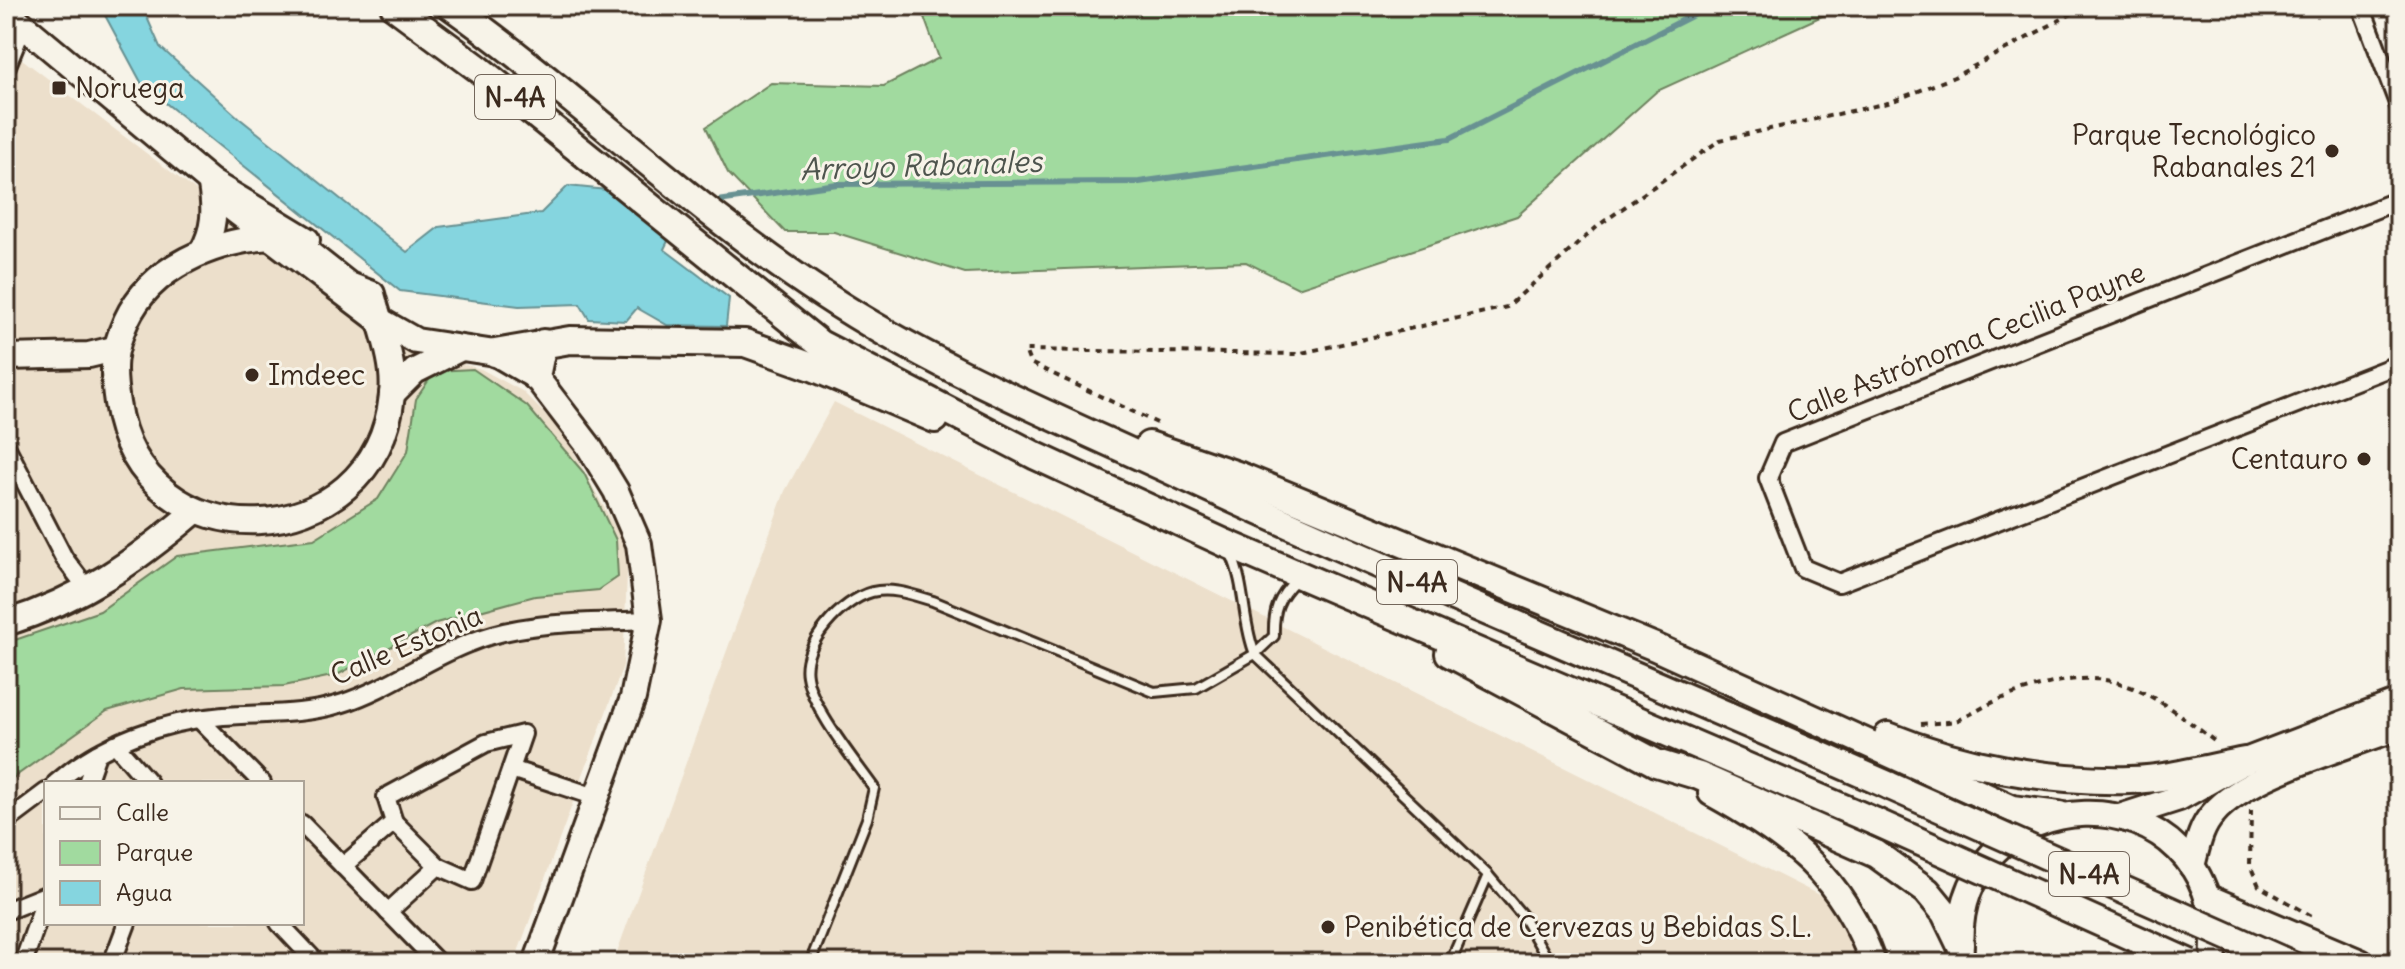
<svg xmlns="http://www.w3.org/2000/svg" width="2405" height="969" viewBox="0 0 2405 969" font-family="Delius,sans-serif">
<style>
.built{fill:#ecdfcb;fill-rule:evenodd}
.green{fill:#a1da9f;stroke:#6e825e;stroke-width:2}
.water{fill:#85d5df;stroke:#679192;stroke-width:2}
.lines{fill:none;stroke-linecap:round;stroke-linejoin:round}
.stream{stroke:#679192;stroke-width:6}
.lane-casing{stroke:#3b2a1e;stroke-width:14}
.street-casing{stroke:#3b2a1e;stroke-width:22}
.secondary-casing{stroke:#3b2a1e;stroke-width:30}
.primary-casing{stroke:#3b2a1e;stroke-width:32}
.path{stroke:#3b2a1e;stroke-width:4;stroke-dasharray:6 6;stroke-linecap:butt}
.lane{stroke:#f7f3e8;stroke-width:8}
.street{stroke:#f7f3e8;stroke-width:16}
.secondary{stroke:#f7f3e8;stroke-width:24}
.primary{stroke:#f7f3e8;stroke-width:26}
.primary-bridge-casing{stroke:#3b2a1e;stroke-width:32;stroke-linecap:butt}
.primary-bridge{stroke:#f7f3e8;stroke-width:26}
.poi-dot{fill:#3b2a1e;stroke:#f7f3e8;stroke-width:3}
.labels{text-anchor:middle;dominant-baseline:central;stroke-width:6;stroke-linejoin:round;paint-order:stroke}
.shield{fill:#f7f3e8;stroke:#73665b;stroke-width:2}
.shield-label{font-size:26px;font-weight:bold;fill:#3b2a1e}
.poi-label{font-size:28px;fill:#3b2a1e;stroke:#f7f3e8;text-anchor:start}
.street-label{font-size:28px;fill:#3b2a1e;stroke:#f7f3e8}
.water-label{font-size:30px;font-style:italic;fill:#4e554e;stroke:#f7f3e8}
</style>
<rect width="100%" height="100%" fill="#f7f3e8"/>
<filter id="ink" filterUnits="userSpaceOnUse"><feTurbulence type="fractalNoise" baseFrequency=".0125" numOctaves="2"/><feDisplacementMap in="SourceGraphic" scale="16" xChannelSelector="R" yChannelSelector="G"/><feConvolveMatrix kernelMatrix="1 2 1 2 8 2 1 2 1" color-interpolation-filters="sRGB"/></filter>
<g filter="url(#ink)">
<g class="built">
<path d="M 6,47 L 389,337 L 428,355 L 481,369 L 522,391 L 563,432 L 628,551 L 623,666 L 514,963 L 6,963 ZM 46,783 L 302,783 L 302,923 L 46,923 Z"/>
<path d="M 834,402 L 1821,896 L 1892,963 L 613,963 L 785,491 Z"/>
</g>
<g class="green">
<path d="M 920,6 L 1844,6 L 1657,91 L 1517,216 L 1298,288 L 1246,262 L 965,273 L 834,232 L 785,232 L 728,173 L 706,127 L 771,83 L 884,86 L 939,58 Z"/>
<path d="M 473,369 L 527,406 L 584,473 L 616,540 L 618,577 L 599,590 L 535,596 L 436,623 L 337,675 L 284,686 L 184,689 L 107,711 L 6,783 L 6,643 L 100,611 L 177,556 L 314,539 L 378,499 L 408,451 L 416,399 L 435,371 Z"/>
</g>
<path class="water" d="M 100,6 L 142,6 L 160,47 L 239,118 L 407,252 L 439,227 L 541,213 L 568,186 L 607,190 L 669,239 L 664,249 L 729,298 L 726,326 L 667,325 L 637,308 L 626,321 L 589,319 L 580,304 L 519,306 L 400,291 L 142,84 Z"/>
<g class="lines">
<path class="stream" d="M 711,202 L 837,184 L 1139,182 L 1449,139 L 1711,6"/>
<defs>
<g id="lane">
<path d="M 1296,580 C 1278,597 1273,611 1274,636 L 1255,654 L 1488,875 L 1522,915 L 1550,963"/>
<path d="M 810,963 L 867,819 L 874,788 C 855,761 812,709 807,676 C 801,644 842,600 872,592 C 892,587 913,595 933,601 L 1154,692 L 1196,688 L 1255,654 C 1242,622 1246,586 1231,554"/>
<path d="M 1450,963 L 1488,875"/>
</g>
<g id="street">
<path d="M 2361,6 L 2399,106"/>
<path d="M 6,68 L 24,24"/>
<path d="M 2399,200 L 1783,443 L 1768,478 L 1803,568 L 1839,583 L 2399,364"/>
<path d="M 6,446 L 64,558 L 89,591"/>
<path d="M 199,719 L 262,783"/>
<path d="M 115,744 L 149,783"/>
<path d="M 511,769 L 596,797"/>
<path d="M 56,783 C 101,743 163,721 223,716 C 263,713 303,716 343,703 C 387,689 425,660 469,643 C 524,620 590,623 649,620"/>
<path d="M 87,783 L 97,754"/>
<path d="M 6,822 L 46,792"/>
<path d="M 394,822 L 438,866"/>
<path d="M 302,824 L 438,963"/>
<path d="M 343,866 L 394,822 L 386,797 L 486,743 L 523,734 L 472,881 L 438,866 L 388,912"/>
<path d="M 6,911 L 46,895"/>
<path d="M 279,923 L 317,963"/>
<path d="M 23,963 L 46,897"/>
<path d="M 112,963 L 127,923"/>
</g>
<g id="secondary">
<path d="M 6,11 L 211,182 L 307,240"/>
<path d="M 211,182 L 225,203 L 379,320 L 416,341 L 495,353 L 536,377 L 588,445 L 616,491 L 639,544 L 649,620 L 633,698 L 536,963"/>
<path d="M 271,237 L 297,244 L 349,285 L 372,294 C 380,326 396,362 392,395 C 376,557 141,567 117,403 C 112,370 112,352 126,321 C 151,266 214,241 271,237 Z"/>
<path d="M 202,252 C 215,229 215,210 211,185"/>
<path d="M 6,357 L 89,355 L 114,349"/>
<path d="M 392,394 L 415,371 L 459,349"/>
<path d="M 6,623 C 82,599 135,562 195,511"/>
<path d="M 1711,793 C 1789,836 1843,876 1873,963"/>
<path d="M 2123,816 L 2179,798 L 2245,761 L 2399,702"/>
<path d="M 2192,866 C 2197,848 2200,828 2213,814 C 2244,775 2350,746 2399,727"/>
<path d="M 1962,963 C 1937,770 2232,758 2213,963"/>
</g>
<g id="primary">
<path d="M 394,6 L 479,69 L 820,344 L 1036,456 L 1225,543 L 1876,822"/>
<path d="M 451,6 C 579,97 692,209 824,295 C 930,365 1048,414 1163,467 C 1403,579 1648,679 1890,786"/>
<path d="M 495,353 L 570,340 L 745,343 L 815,368 L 935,419"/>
<path d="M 536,377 L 543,343"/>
<path d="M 1149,445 L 1240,476 L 1655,647 L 2013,809 L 2059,815"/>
<path d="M 1449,653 L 1656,763 L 1699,776 L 1876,854 L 1927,891 L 1945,913 L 1960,944"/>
<path d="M 1888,736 C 1961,766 2051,782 2130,780 C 2168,779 2208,768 2245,761"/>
<path d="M 2209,899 L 2360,963"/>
</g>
</defs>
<use href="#lane" class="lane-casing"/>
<use href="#street" class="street-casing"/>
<use href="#secondary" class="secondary-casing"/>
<use href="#primary" class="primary-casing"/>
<g class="path">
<path d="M 1157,423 L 1030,363 L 1025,350 L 1297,354 L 1507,307 L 1599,225 L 1720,140 L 1888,103 L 1954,77 L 2086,6"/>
<path d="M 1921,724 C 1933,723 1947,723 1958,720 C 1973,714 1987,704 2003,698 C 2105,660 2135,680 2217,743"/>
<path d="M 2251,810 L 2250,865 L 2259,886 L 2312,916"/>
<path d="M 2382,956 L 2394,963"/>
</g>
<use href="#lane" class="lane"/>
<use href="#street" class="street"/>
<use href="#secondary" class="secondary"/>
<use href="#primary" class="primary"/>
<defs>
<g id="primary-bridge">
<path d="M 1890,786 L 2288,963"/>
<path d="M 1876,822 L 2190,963"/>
</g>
</defs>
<use href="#primary-bridge" class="primary-bridge-casing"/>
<use href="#primary-bridge" class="primary-bridge"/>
</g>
</g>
<g class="poi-dot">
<rect x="51" y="80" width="16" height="16" rx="4"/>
<circle cx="2332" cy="151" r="8"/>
<circle cx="252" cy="375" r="8"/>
<circle cx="2364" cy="459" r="8"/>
<circle cx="1328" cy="927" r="8"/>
</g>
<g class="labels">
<g class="shield">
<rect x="475" y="75" width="80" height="44" rx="6"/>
<rect x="1377" y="560" width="80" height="44" rx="6"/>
<rect x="2049" y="852" width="80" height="44" rx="6"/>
</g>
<g class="shield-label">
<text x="515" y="97">N-4A</text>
<text x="1417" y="582">N-4A</text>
<text x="2089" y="874">N-4A</text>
</g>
<g class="poi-label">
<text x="75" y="88">Noruega</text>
<text x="2316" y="135" text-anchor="end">Parque Tecnológico<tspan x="2316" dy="32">Rabanales 21</tspan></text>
<text x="268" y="375">Imdeec</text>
<text x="2348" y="459" text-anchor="end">Centauro</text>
<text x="1344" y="927">Penibética de Cervezas y Bebidas S.L.</text>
</g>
<g class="street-label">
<text transform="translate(1966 342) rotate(-22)">Calle Astrónoma Cecilia Payne</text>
<text transform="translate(406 645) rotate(-23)">Calle Estonia</text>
</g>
<g class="water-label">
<text transform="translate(921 165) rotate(-2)">Arroyo Rabanales</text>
</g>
</g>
<rect width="2405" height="969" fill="none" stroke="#f7f3e8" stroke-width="32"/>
<rect x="16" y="16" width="2373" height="937" fill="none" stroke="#3b2a1e" stroke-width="3" filter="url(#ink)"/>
<rect x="44" y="781" width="260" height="144" fill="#f7f3e8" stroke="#aca397" stroke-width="2"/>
<rect x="60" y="807" width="40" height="12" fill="#f7f3e8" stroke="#aca397" stroke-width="2"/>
<text x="116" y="821" font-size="24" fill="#3b2a1e">Calle</text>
<rect x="60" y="841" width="40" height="24" fill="#a1da9f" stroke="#aca397" stroke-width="2"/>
<text x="116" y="861" font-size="24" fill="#3b2a1e">Parque</text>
<rect x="60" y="881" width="40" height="24" fill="#85d5df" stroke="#aca397" stroke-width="2"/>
<text x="116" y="901" font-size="24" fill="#3b2a1e">Agua</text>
</svg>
